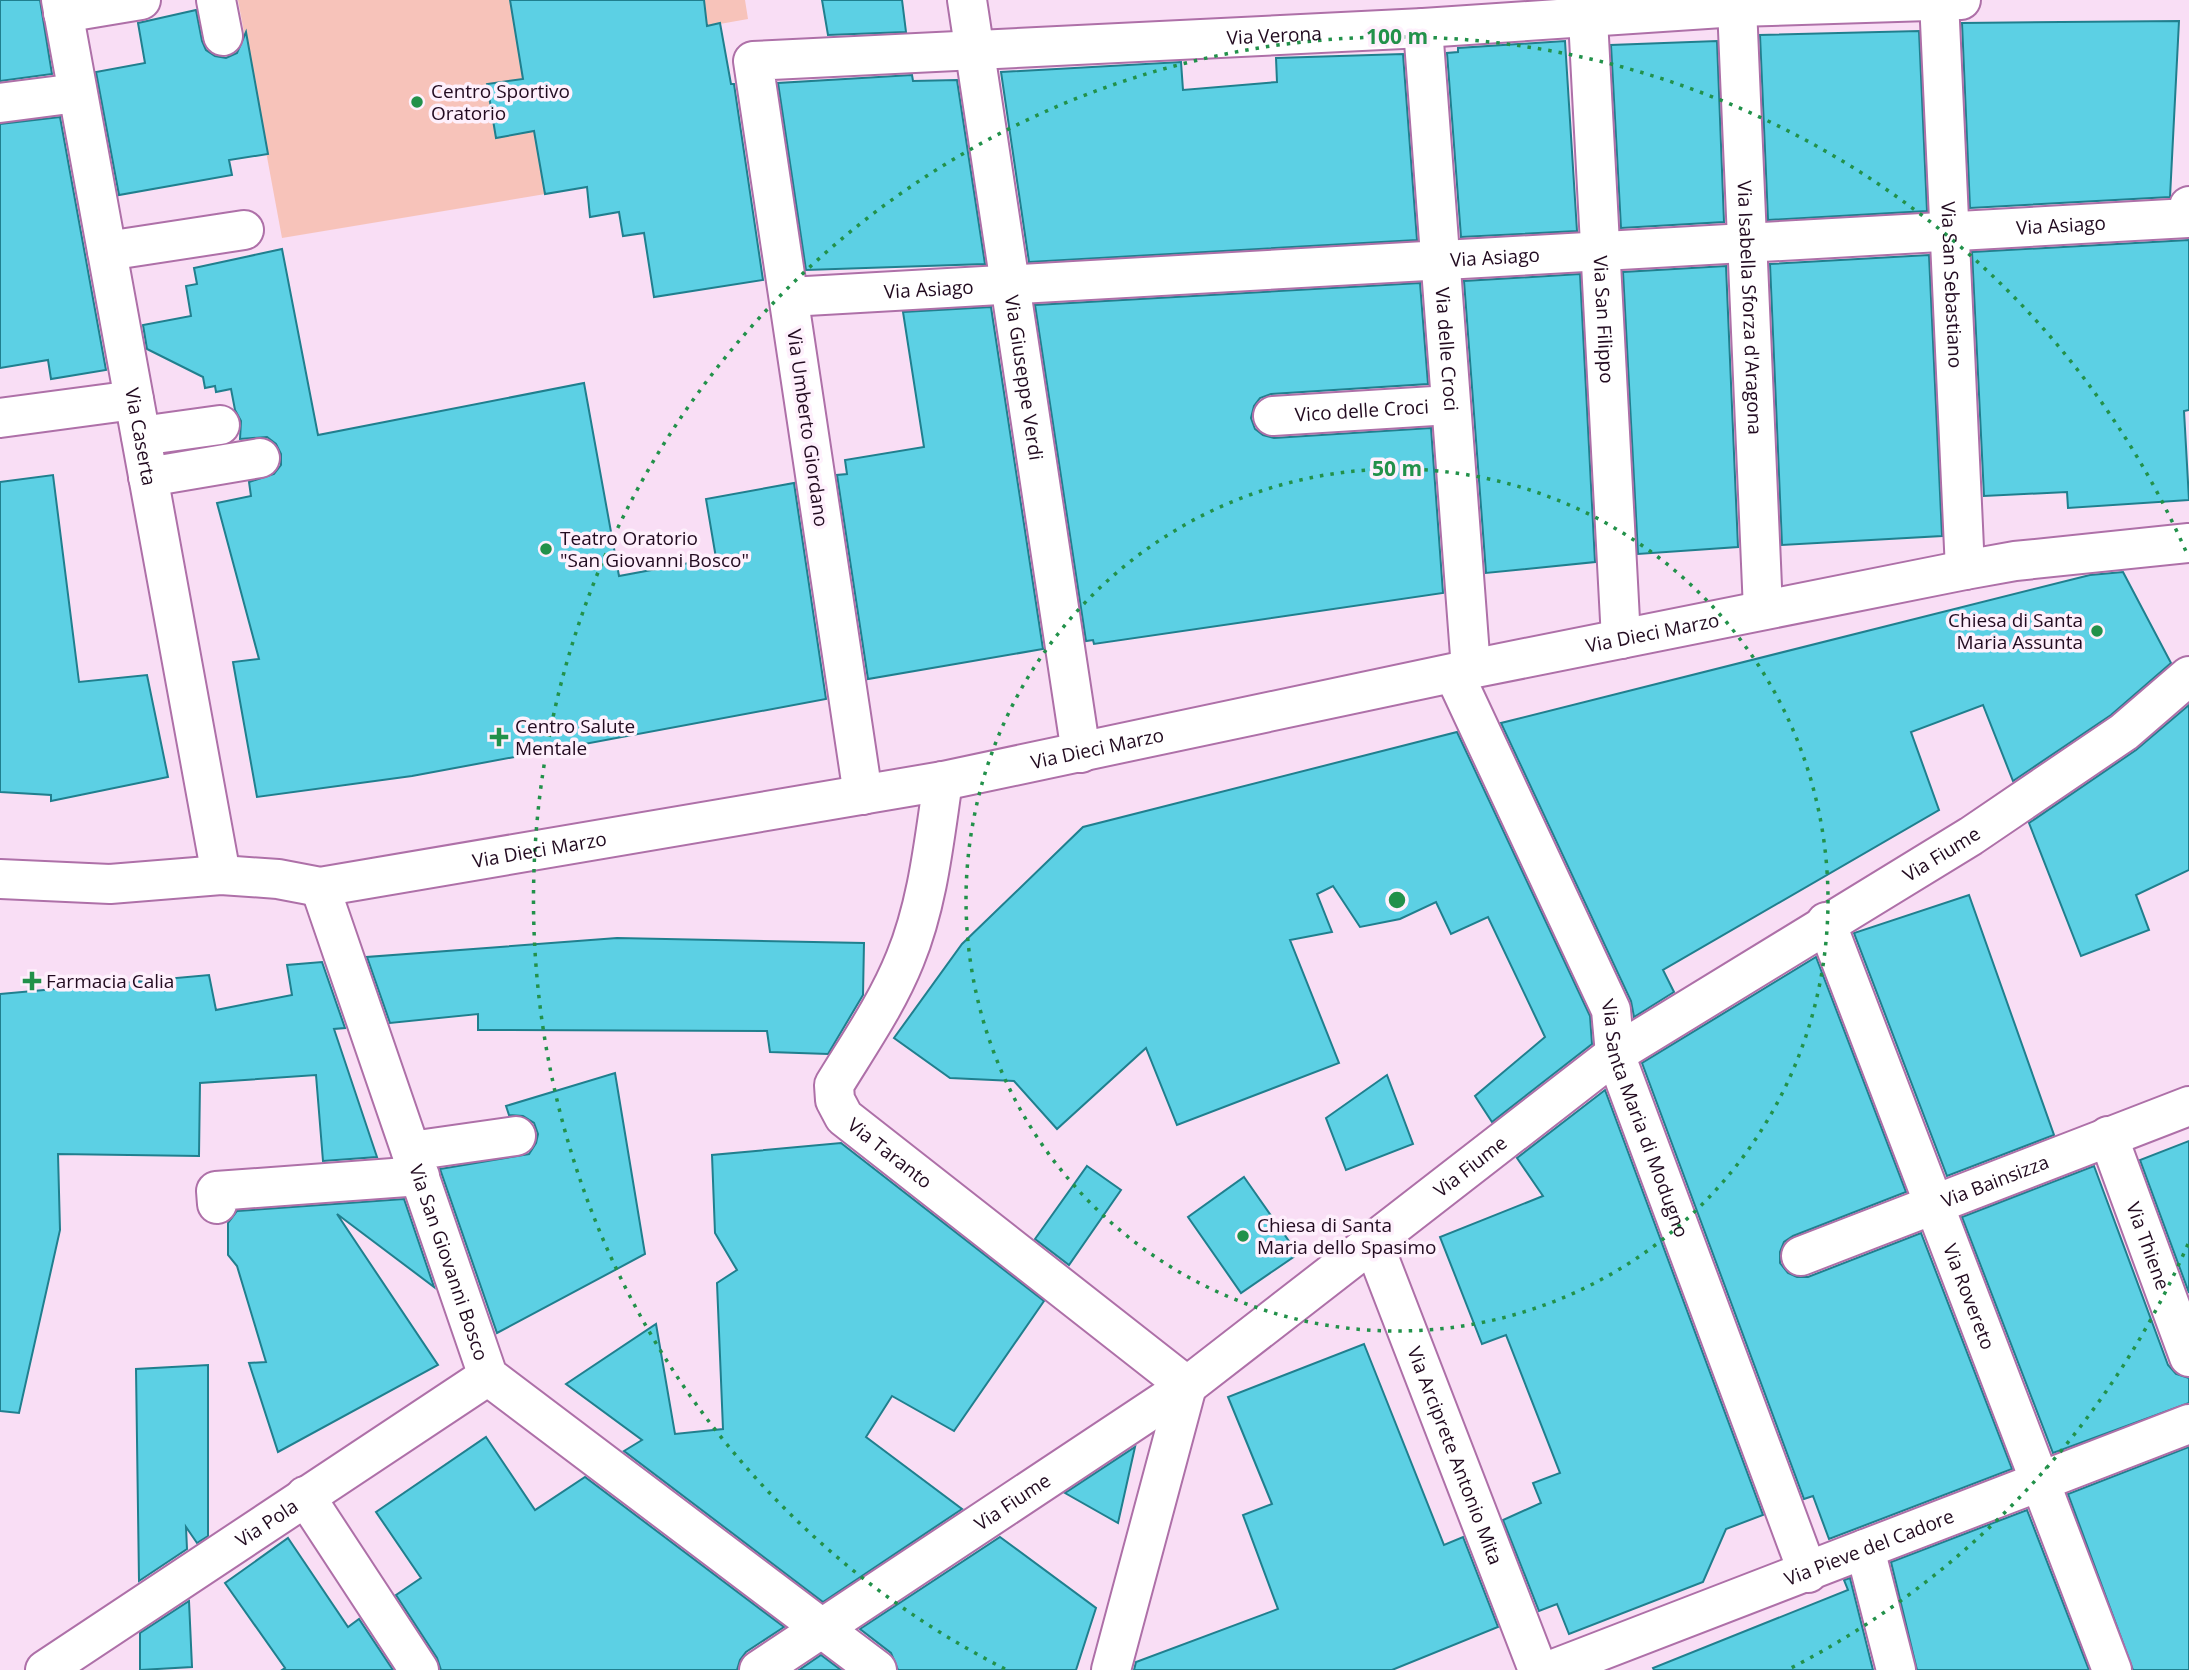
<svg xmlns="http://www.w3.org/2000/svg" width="2189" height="1670" viewBox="0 0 2189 1670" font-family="'Open Sans',sans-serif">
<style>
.green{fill:#f7c3ba}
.building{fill:#5cd0e4;stroke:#207f8e;stroke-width:2}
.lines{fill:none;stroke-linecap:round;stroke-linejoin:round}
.minor-casing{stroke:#ae70a8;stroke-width:42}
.minor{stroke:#fff;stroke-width:38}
.ring{fill:none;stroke:#22914a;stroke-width:3.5;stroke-dasharray:3.5 7}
.poi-dot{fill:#22914a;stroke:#fef0fc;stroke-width:2.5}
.labels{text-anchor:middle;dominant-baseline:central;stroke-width:7;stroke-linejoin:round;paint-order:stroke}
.street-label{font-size:19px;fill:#220b20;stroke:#fef0fc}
.poi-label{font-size:19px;fill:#220b20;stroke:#fef0fc;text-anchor:start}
.centre{fill:#22914a;stroke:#fef0fc;stroke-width:3.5}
.ring-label{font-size:21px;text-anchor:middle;font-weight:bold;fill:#22914a;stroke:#fef0fc;stroke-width:7;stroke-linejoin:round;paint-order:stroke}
</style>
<rect width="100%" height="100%" fill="#f9def5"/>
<path class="green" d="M 238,0 L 745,0 L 748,19 L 567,51 L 587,187 L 282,238 Z"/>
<g class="building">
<path d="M 0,0 L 40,0 L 52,74 L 0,81 Z"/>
<path d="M 510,0 L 704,0 L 707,26 L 720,23 L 731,84 L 734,84 L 763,280 L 654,297 L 644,233 L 623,236 L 619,212 L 590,217 L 587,187 L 545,194 L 534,131 L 496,138 L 487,84 L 523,79 Z"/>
<path d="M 822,0 L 902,0 L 906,32 L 828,35 Z"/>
<path d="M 196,10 L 202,41 L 206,50 L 215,56 L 226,58 L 237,53 L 246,32 L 268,154 L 229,160 L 232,175 L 119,195 L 96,72 L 145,63 L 138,23 Z"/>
<path d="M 2179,21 L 2170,197 L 1970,208 L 1962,23 Z"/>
<path d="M 1919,31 L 1927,211 L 1768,220 L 1760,35 Z"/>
<path d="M 1565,41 L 1577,231 L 1461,237 L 1447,53 L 1458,52 L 1458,48 Z"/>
<path d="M 1717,41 L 1724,222 L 1621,228 L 1611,45 Z"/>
<path d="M 1403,54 L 1417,240 L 1029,262 L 1001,72 L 1181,62 L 1183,90 L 1277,82 L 1276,58 Z"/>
<path d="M 912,75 L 913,81 L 957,80 L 985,264 L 806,270 L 778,83 Z"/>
<path d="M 60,117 L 106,370 L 51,379 L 48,360 L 0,368 L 0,124 Z"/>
<path d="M 2189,240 L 2189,410 L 2184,411 L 2189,500 L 2068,508 L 2067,492 L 1984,496 L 1972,252 Z"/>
<path d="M 282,249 L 318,435 L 584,383 L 619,576 L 716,558 L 706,499 L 794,483 L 826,699 L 412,776 L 257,797 L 233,662 L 259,659 L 217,503 L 251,496 L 249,482 L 274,474 L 281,465 L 281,454 L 276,444 L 267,437 L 240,439 L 241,421 L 235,410 L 231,389 L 216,392 L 215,386 L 205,388 L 203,377 L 147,349 L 143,325 L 191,316 L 186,286 L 197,284 L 194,268 Z"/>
<path d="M 1929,255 L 1942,536 L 1782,545 L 1770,264 Z"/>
<path d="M 1726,266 L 1738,547 L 1638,554 L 1623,272 Z"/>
<path d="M 1580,274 L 1595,562 L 1486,573 L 1464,281 Z"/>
<path d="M 1420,283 L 1428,384 L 1271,394 L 1260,398 L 1254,406 L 1251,418 L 1255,429 L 1263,435 L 1274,438 L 1431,428 L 1443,593 L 1094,644 L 1093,640 L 1086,641 L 1035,305 Z"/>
<path d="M 991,307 L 1043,649 L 868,679 L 837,475 L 847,474 L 845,460 L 924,447 L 903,312 Z"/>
<path d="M 53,475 L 79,682 L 147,675 L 168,777 L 51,801 L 51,795 L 0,792 L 0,482 Z"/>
<path d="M 2123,572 L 2171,663 L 2111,715 L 2013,781 L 1983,705 L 1911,732 L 1939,810 L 1663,970 L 1674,992 L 1634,1017 L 1631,1001 L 1501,723 L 2090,575 Z"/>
<path d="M 2189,705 L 2189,870 L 2136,895 L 2149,930 L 2081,956 L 2029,823 L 2136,750 Z"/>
<path d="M 1457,732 L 1590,1016 L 1592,1044 L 1492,1122 L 1475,1096 L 1545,1037 L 1488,917 L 1451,934 L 1436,902 L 1400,919 L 1360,927 L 1333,886 L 1317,894 L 1332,932 L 1290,940 L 1339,1063 L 1177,1125 L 1146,1048 L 1057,1129 L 1014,1081 L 950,1078 L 894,1038 L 962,944 L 1083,827 Z"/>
<path d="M 1969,895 L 2054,1135 L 1947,1176 L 1854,933 Z"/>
<path d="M 617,938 L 864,943 L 863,995 L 828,1054 L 770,1052 L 767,1031 L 478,1030 L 478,1014 L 390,1023 L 367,957 Z"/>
<path d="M 1816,957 L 1906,1192 L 1793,1236 L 1784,1242 L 1780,1252 L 1780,1263 L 1788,1273 L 1797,1277 L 1808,1277 L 1921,1233 L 2012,1469 L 1829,1539 L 1813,1496 L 1804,1499 L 1642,1063 Z"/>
<path d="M 322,962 L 345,1028 L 334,1029 L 377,1157 L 323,1161 L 316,1075 L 200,1083 L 199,1156 L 58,1154 L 60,1230 L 19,1413 L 0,1411 L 0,994 L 209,975 L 216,1010 L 292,995 L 287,965 Z"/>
<path d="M 615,1073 L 645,1254 L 497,1333 L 440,1169 L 529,1154 L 536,1143 L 538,1134 L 534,1123 L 523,1116 L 509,1115 L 506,1106 Z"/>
<path d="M 1387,1075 L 1413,1144 L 1346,1170 L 1326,1118 Z"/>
<path d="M 1605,1090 L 1763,1515 L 1726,1529 L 1703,1582 L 1569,1634 L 1557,1604 L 1539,1611 L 1503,1520 L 1541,1503 L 1533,1483 L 1560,1473 L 1506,1335 L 1482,1344 L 1440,1237 L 1543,1196 L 1517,1158 Z"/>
<path d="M 2189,1141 L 2189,1293 L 2140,1160 Z"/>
<path d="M 841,1143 L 1044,1301 L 954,1431 L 892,1396 L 866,1437 L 962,1509 L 823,1602 L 624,1451 L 642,1440 L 566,1384 L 656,1324 L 675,1434 L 723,1429 L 717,1283 L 737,1270 L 715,1233 L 712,1155 Z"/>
<path d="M 1087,1166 L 1121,1190 L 1069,1265 L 1035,1239 Z"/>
<path d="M 2094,1166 L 2168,1365 L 2176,1374 L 2189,1378 L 2189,1403 L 2053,1453 L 1962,1217 Z"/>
<path d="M 1244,1177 L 1298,1254 L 1241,1293 L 1188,1217 Z"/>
<path d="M 404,1199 L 434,1287 L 337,1214 L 438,1365 L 278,1452 L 249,1363 L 266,1362 L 237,1266 L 228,1255 L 228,1223 L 237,1211 Z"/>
<path d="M 1364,1344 L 1444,1545 L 1463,1537 L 1498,1627 L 1392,1670 L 1134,1670 L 1136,1662 L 1278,1609 L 1243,1515 L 1272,1504 L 1228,1397 Z"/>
<path d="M 208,1365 L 208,1536 L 197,1543 L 186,1527 L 187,1549 L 139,1581 L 136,1369 Z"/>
<path d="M 486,1437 L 535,1510 L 585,1477 L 784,1627 L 746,1652 L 740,1660 L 737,1670 L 441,1670 L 437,1658 L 396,1595 L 421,1578 L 376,1512 Z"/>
<path d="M 1135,1447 L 1118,1523 L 1065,1493 Z"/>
<path d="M 2189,1447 L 2189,1670 L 2133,1670 L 2068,1494 Z"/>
<path d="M 2027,1510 L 2089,1670 L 1917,1670 L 1891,1562 Z"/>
<path d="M 1000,1537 L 1096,1608 L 1076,1670 L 898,1670 L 891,1653 L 860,1629 Z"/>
<path d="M 288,1538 L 348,1627 L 359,1619 L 393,1670 L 282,1670 L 285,1668 L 225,1583 Z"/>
<path d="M 1850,1578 L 1873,1670 L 1654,1670 L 1653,1668 L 1848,1590 L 1844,1580 Z"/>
<path d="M 189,1601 L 192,1667 L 140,1670 L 140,1633 Z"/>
<path d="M 821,1655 L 841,1670 L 799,1670 Z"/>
</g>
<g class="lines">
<defs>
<g id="minor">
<path id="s1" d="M 61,0 L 221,875"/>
<path d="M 216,0 L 223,36"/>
<path id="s2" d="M 967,0 L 1081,753"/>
<path id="s3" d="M 1587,0 L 1621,639"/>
<path id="s4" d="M 1939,0 L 1965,570"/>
<path id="s5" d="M 1737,7 L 1763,610"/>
<path d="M 63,13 L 141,0"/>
<path id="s6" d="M 1423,28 L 1471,669"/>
<path d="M 0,103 L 77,93"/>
<path d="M 107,251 L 244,230"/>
<path id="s7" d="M 789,297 L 2188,218 L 2189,206"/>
<path id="s8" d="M 1273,416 L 1450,405"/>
<path d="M 0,418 L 134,400"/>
<path d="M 141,436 L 220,425"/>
<path d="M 148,477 L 260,458"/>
<path id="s9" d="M 1454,674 L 1611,1010 L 1615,1054 L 1808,1573"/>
<path id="s10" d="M 943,781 C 934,841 928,903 905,959 C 887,1004 859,1044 834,1085 L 835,1100 L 844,1117 L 1187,1386"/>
<path id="s11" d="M 863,795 L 753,61 L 1423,28 L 1737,7 L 1961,0"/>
<path id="s12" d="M 0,879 L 110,884 L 221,875 L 278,879 L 320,887 L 943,781 L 1471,669 L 1965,570 L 2015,561 L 2189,543"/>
<path id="s13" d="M 320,887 L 488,1376 L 877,1670"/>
<path id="s14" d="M 1826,922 L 2112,1670"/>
<path id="s15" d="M 2108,1136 L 2189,1357"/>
<path d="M 411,1151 L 516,1136"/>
<path d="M 217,1204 L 216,1191 L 420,1176"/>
<path id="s16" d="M 1372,1240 L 1538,1670"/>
<path id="s17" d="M 1801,1256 L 2189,1106"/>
<path d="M 305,1496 L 419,1670"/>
<path d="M 1865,1549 L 1896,1670"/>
<path id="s18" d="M 45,1670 L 488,1376"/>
<path id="s19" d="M 759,1670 L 1187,1386 L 1615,1054 L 1971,836 L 2124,732 L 2189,676"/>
<path d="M 1111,1670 L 1187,1386"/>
<path id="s20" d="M 1551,1670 L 2189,1424"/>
</g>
</defs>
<use href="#minor" class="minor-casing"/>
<use href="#minor" class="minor"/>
</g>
<g class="ring">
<circle cx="1397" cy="900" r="431"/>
<path d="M2188 1244A863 863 0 0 1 1789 1669M1005 1669A863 863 0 1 1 2188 556"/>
</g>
<g class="poi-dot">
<circle cx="417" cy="102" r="7"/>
<circle cx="546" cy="549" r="7"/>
<circle cx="2097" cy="631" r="7"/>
<path d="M495.5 726.5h7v7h7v7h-7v7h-7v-7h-7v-7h7z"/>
<path d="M28.5 970.5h7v7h7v7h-7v7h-7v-7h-7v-7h7z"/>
<circle cx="1243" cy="1236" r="7"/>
</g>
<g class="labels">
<g class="street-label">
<text stroke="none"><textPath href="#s11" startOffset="1264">Via Verona</textPath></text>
<text stroke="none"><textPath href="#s7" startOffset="1274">Via Asiago</textPath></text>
<text stroke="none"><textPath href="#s7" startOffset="707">Via Asiago</textPath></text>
<text stroke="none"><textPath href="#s4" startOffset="285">Via San Sebastiano</textPath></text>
<text stroke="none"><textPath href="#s7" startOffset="140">Via Asiago</textPath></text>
<text stroke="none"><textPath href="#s5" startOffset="301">Via Isabella Sforza d'Aragona</textPath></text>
<text stroke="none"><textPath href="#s3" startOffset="320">Via San Filippo</textPath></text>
<text stroke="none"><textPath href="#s6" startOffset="322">Via delle Croci</textPath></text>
<text stroke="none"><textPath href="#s2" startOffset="382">Via Giuseppe Verdi</textPath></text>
<text stroke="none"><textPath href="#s8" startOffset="89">Vico delle Croci</textPath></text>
<text transform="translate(808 428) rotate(82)">Via Umberto Giordano</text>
<text stroke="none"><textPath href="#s1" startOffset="444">Via Caserta</textPath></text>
<text stroke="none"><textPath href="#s12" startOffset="1678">Via Dieci Marzo</textPath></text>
<text stroke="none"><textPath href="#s12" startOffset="1111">Via Dieci Marzo</textPath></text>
<text stroke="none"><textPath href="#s12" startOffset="544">Via Dieci Marzo</textPath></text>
<text stroke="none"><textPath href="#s19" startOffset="1438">Via Fiume</textPath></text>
<text stroke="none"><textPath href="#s9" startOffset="485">Via Santa Maria di Modugno</textPath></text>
<text stroke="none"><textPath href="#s10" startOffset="420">Via Taranto</textPath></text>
<text stroke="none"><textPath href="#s19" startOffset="872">Via Fiume</textPath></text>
<text stroke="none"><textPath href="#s17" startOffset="208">Via Bainsizza</textPath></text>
<text stroke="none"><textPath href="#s15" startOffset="117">Via Thiene</textPath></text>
<text stroke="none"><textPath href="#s13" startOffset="397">Via San Giovanni Bosco</textPath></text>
<text stroke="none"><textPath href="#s14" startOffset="401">Via Rovereto</textPath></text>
<text stroke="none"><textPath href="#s16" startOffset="231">Via Arciprete Antonio Mita</textPath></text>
<text stroke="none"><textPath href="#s19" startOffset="304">Via Fiume</textPath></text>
<text stroke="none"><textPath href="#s18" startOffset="266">Via Pola</textPath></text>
<text stroke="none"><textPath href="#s20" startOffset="341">Via Pieve del Cadore</textPath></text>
</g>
<g class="poi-label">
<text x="431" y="91">Centro Sportivo<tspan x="431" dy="22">Oratorio</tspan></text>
<text x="560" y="538">Teatro Oratorio<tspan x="560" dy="22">"San Giovanni Bosco"</tspan></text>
<text x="2083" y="620" text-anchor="end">Chiesa di Santa<tspan x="2083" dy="22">Maria Assunta</tspan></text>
<text x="515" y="726">Centro Salute<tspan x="515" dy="22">Mentale</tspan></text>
<text x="46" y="981">Farmacia Calia</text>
<text x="1257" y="1225">Chiesa di Santa<tspan x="1257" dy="22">Maria dello Spasimo</tspan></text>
</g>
</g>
<circle cx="1397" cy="900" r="10" class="centre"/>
<g class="ring-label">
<text x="1397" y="44">100 m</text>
<text x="1397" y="476">50 m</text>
</g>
</svg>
